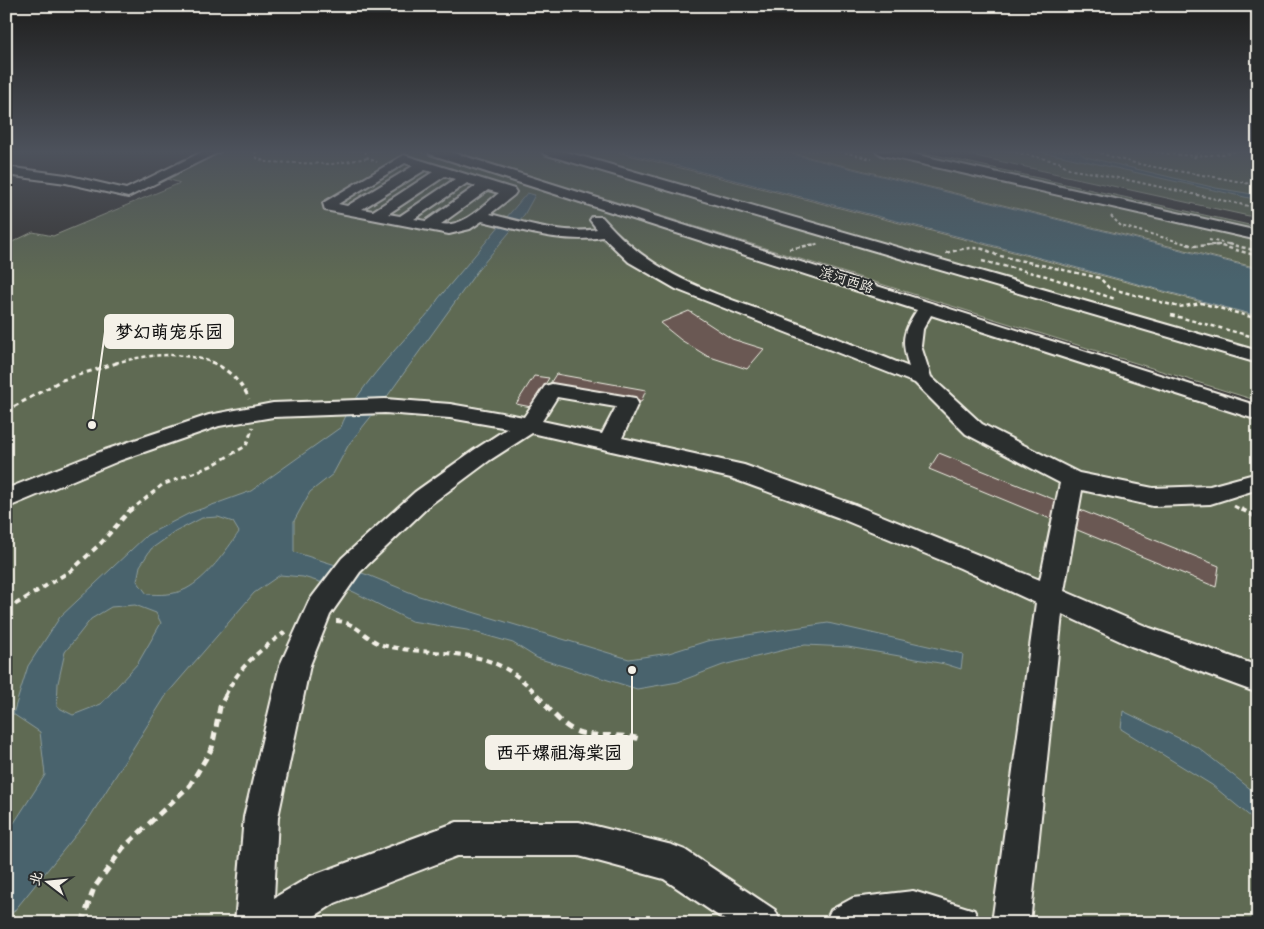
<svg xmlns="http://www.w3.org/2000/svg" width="1264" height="929" viewBox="0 0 1264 929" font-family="'Gochi Hand','LXGW WenKai TC',sans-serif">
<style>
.green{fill:#5f6b52;stroke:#aaae9d}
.water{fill:#49646d;stroke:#8d9c9e;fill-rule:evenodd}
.building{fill:#6a5953;stroke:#f4f1e8}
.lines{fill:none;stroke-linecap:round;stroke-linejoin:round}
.minor-casing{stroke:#f4f1e8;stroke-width:4}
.path-far4{stroke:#f4f1e8;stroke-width:2;stroke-dasharray:3 2.5;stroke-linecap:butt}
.path-far3{stroke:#f4f1e8;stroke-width:2.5;stroke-dasharray:4 3;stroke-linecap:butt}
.path-far2{stroke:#f4f1e8;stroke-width:3;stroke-dasharray:5 4;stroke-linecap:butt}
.path-far1{stroke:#f4f1e8;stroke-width:4;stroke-dasharray:6 4.5;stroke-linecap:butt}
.path{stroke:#f4f1e8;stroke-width:5;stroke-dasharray:8 5.5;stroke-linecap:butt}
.minor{fill:#2a2d2e;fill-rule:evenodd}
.labels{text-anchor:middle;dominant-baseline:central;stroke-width:4;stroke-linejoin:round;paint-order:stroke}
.far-street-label{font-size:14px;fill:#f4f1e8;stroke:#2a2d2e}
.leader{fill:none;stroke:#f4f1e8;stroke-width:2}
.callout-dot{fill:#f4f1e8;stroke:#2a2d2e;stroke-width:2}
.callout{fill:#f4f1e8;stroke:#f4f1e8;stroke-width:2}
.callout-label{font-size:18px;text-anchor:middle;font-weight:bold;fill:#111}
</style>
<rect width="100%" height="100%" fill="#373635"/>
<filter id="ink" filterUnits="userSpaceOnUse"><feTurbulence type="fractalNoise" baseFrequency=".02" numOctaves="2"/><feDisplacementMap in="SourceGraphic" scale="10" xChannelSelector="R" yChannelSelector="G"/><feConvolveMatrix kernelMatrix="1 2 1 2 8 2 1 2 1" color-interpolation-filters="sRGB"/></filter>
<g filter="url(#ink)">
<g class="green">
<path d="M 219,151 L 416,151 L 1258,418 L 1258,923 L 6,923 L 6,245 L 33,232 L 53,236 L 180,183 L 164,178 Z"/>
<path d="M 452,151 L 613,151 L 983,244 L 1258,317 L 1258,401 Z"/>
<path d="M 784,151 L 917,151 L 1258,227 L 1258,268 Z"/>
<path d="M 953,151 L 1258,151 L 1258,218 Z"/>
</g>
<g class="water">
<path d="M 619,151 L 780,151 L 1258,269 L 1258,316 L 980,242 Z"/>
<path d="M 1033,151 L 1077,151 L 1086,157 L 1216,188 L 1258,195 L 1258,200 L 1062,156 Z"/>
<path d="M 527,193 L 535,195 L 524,215 L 478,270 L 386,398 L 349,444 L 333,474 L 310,492 L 294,521 L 294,552 L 368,575 L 419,596 L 629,659 L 669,653 L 707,641 L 828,623 L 963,654 L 961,669 L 945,664 L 848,647 L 805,645 L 723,665 L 678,682 L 637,689 L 537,658 L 513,643 L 467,630 L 411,621 L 354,592 L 303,577 L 280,575 L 254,593 L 167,694 L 88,820 L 6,921 L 6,829 L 14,823 L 45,775 L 40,732 L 13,714 L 28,666 L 60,617 L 147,535 L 190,513 L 251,491 L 341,427 C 352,397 387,359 409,334 C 420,322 430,313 438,299 ZM 218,517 L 233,522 L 239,532 C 226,551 207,578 186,589 C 174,595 160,595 147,594 L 137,581 L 140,566 L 151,549 L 175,532 L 202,518 ZM 135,605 L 156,613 L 161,623 L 138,663 L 101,704 L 73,715 L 57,707 L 58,683 L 65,652 L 91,619 L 111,607 Z"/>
<path d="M 1123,711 L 1199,748 L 1258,795 L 1258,823 L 1212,785 L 1121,729 Z"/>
</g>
<g class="building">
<path d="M 689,311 L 732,339 L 764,349 L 747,369 L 707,356 L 681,340 L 660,323 Z"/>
<path d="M 556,374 L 646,390 L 641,402 L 549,385 Z"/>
<path d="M 534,376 L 549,378 L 531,407 L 516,404 Z"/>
<path d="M 939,453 L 1219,566 L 1216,587 L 929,469 Z"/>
</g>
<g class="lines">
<defs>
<g id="minor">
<path d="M 204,151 L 221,151 L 128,197 L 66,183 L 6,175 L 6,167 L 66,175 L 126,189 Z"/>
<path d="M 428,151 L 448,151 L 1258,406 L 1258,420 L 931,315 L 923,329 L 921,346 L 931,377 L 982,424 L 1079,473 L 1153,488 L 1210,486 L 1258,473 L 1258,489 L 1210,504 L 1153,506 L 1082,490 L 1064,591 L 1150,628 L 1258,666 L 1258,693 L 1131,646 L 1062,614 L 1030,923 L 992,923 L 1036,603 L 960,568 L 837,517 L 731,478 L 532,433 L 490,460 L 431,504 L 360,572 L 330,615 L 310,665 L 278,817 L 274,898 L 311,876 L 457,822 L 579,822 L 672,845 L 685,850 L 775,910 L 781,923 L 729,923 L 664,879 L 579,856 L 457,856 L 335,903 L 304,923 L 235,923 L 244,817 L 280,665 L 309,601 L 342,558 L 415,492 L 474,450 L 508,428 L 450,418 L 385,413 L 273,417 L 219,426 L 121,460 L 6,508 L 6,489 L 105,450 L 209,415 L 273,403 L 385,399 L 450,404 L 524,417 L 545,386 L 552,384 L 635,398 L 638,403 L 622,438 L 744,465 L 855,505 L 1040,580 L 1060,483 L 966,434 L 915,383 L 676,289 L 629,262 L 603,237 C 562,244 522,230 482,221 L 470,229 L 449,234 L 325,210 L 323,203 L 404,155 L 514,189 L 516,192 L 514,195 L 490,214 C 524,222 562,235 597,229 L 590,220 L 592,217 L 602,217 C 655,279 715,293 788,320 C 829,335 869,351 909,367 C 901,340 902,333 917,310 L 430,154 ZM 405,163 L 413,166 L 347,206 L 338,204 ZM 425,170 L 433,172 L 373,211 L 362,209 ZM 445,176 L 455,179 L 400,216 L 388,214 ZM 467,183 L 476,186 L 426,221 L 414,219 ZM 488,190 L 499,193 C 483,206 463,228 441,224 ZM 557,397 L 616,407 L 602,434 L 542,421 Z"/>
<path d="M 542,151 L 563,151 L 1258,351 L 1258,363 L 544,154 Z"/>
<path d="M 876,151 L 900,151 L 1258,231 L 1258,240 L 882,155 Z"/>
<path d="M 913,891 L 974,910 L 980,923 L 825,923 L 831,910 L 853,898 Z"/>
</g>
</defs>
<use href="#minor" class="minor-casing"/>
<g class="path-far4">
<path d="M 255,151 L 257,158 L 266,162 L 332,164 L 368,158"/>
<path d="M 365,151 L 368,158 L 377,162"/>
<path d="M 839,151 L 872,159"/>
<path d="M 966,151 L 996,151"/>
<path d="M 1010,151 L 1059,162 L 1072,170 L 1095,173 L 1258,208"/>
<path d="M 1095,151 C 1147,171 1204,172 1258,186"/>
<path d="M 1150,151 C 1180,156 1207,158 1237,151"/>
<path d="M 1244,151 L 1258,154"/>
<path d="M 1194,158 L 1199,151"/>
<path d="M 1111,216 L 1121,226 L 1191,245"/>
<path d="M 1209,240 L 1233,245"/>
<path d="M 809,245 L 818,244"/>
<path d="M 1206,245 L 1220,245"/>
</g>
<g class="path-far3">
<path d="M 1187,244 L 1193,246 L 1218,245 L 1258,256"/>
<path d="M 1228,244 L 1258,251"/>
<path d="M 789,249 L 817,244"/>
<path d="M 946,253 C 965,248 979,244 996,255 L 1100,278 L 1109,288 L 1179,307 L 1201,303 L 1258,319"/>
<path d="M 982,261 L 1046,276 L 1115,299"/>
<path d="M 1171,315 L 1258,338"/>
<path d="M 115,363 C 149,354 181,351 214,363"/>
</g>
<g class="path-far2">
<path d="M 211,362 C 226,367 243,384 249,399"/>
<path d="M 6,411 L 62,380 L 120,362"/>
<path d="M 1234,506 L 1243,511"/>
<path d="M 130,511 L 162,485 L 211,466 L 246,446 L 253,427"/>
</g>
<g class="path-far1">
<path d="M 1241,509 L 1258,518"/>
<path d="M 6,610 L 72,570 L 101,543 L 131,509"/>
<path d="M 336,621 C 357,621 367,642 386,646 C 447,659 491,642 538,696"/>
<path d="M 225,696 C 240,665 258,652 285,632"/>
</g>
<g class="path">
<path d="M 537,695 C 550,709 562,728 581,733 C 601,738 621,733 640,739"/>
<path d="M 82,923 L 94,888 L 123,848 L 190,785 L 212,748 L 220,707 L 226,695"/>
</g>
<use href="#minor" class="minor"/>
</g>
</g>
<linearGradient id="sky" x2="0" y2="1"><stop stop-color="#1e1e1d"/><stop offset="0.54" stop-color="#4d525c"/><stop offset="1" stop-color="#4d525c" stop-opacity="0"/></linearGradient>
<rect width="1264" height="281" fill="url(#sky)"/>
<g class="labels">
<g class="far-street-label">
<text transform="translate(846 282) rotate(18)">滨河西路</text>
</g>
</g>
<path class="leader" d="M92 425L105 332M632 670L632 752"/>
<g class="callout-dot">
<circle cx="92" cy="425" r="5"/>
<circle cx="632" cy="670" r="5"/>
</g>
<g class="callout">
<rect x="105" y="315" width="128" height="33" rx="5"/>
<rect x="486" y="736" width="146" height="33" rx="5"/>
</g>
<g class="callout-label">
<text x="169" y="338">梦幻萌宠乐园</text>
<text x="559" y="759">西平嫘祖海棠园</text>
</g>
<rect width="1264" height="929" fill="none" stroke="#2a2d2e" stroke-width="25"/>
<rect x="12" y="12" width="1239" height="904" fill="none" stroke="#f4f1e8" stroke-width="2" filter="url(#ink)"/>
<g transform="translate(48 882) rotate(286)" stroke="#2a2d2e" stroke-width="4" paint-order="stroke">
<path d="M0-4L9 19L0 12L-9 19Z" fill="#f4f1e8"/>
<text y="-8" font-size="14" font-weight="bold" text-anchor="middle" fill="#f4f1e8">北</text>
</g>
</svg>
